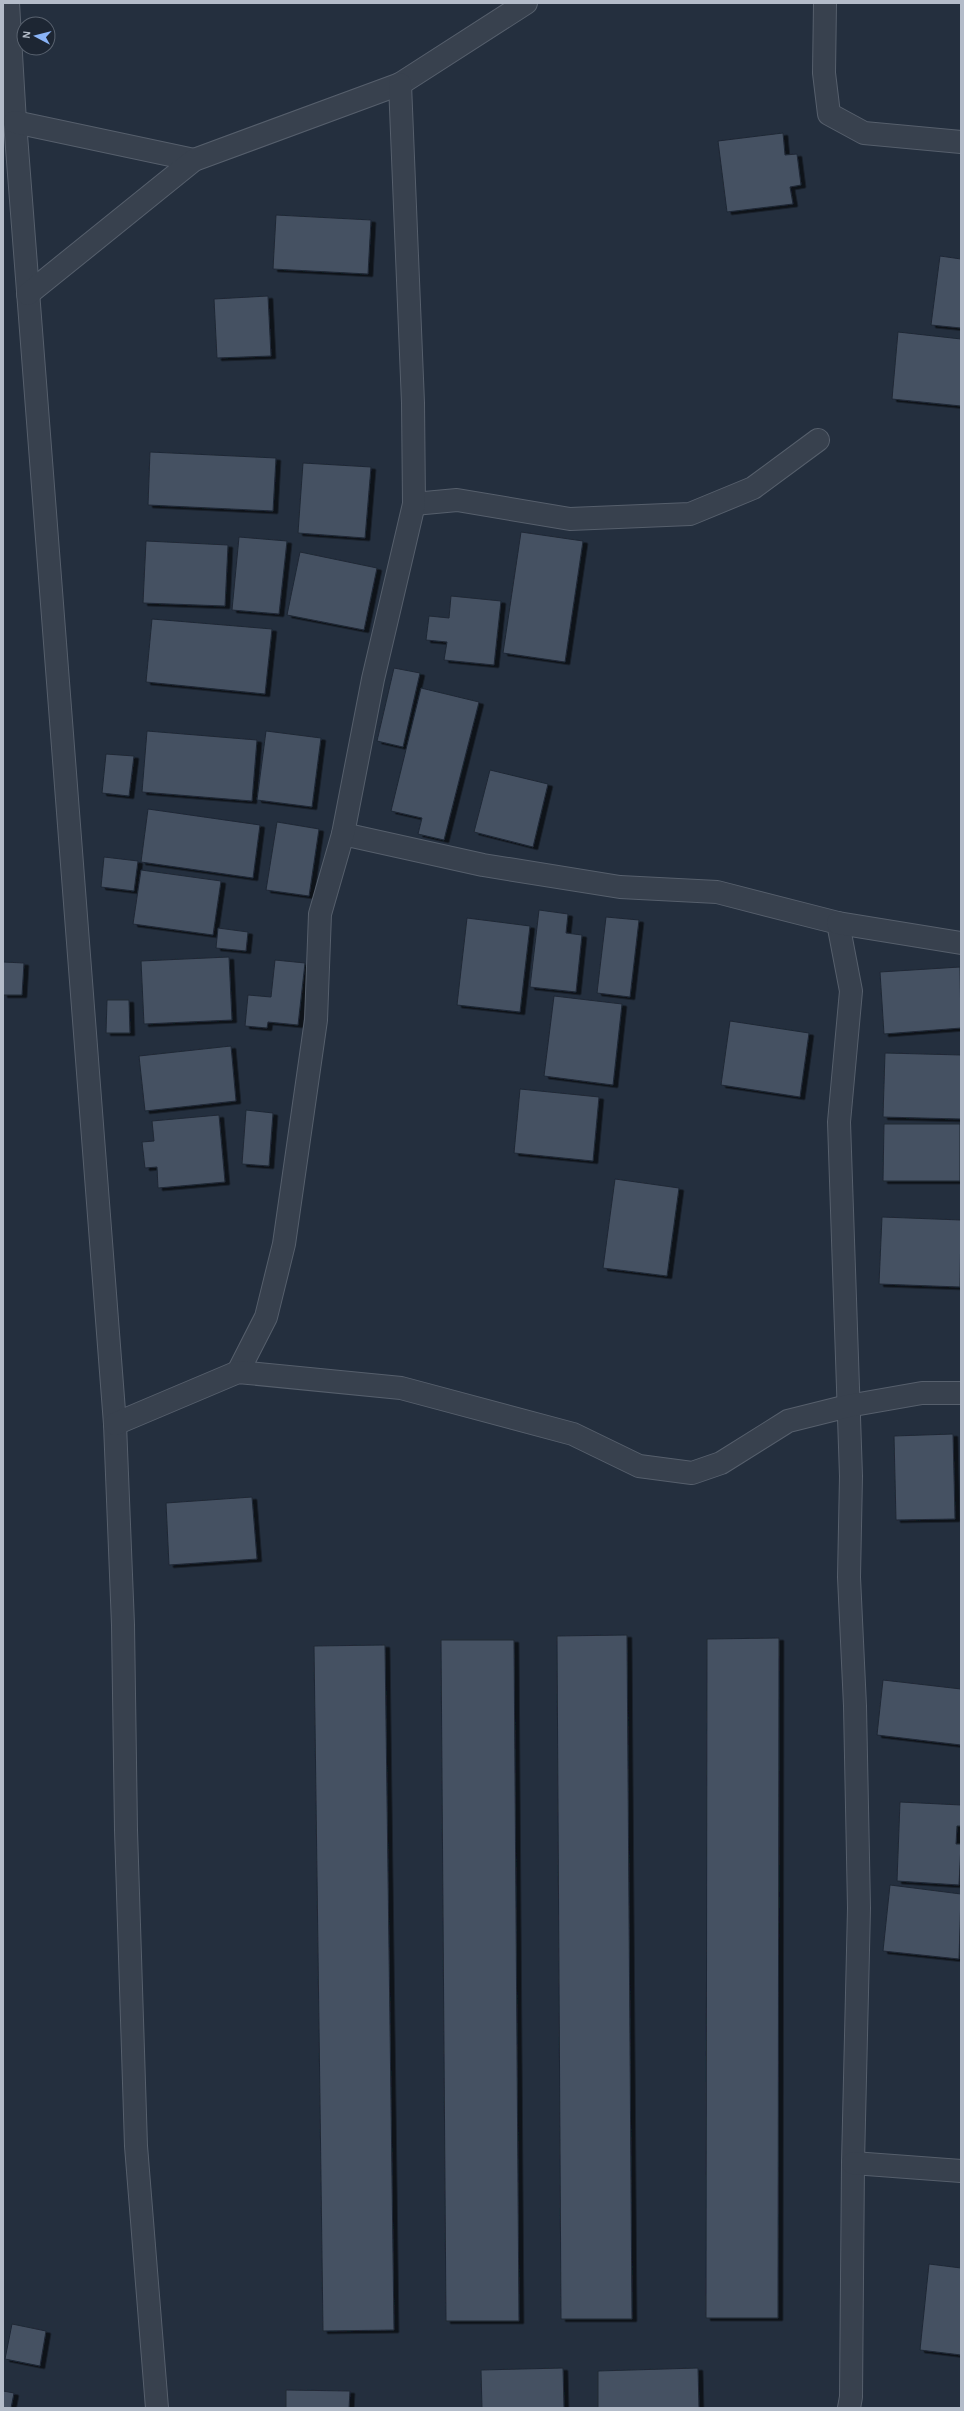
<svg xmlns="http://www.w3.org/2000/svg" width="964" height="2411" viewBox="0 0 964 2411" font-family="'Alegreya Sans',sans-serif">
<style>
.building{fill:#455162;stroke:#1f2835;filter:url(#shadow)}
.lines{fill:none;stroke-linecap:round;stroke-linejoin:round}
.minor-casing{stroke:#565f6c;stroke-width:24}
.minor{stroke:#38414e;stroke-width:22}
</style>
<defs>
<filter id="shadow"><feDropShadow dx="4.5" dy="2.5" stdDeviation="0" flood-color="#0009"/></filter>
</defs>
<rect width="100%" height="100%" fill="#242f3e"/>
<g class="building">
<path d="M 783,133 L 785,155 L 797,154 L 801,185 L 790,187 L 793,204 L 727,212 L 718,141 Z"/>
<path d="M 276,215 L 371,220 L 368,274 L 273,269 Z"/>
<path d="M 940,256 L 961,259 L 961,328 L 931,325 Z"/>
<path d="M 268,296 L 271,356 L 217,358 L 214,299 Z"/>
<path d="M 898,332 L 961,339 L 961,406 L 892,399 Z"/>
<path d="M 150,452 L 276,458 L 273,511 L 148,505 Z"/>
<path d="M 303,463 L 371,467 L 365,538 L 298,533 Z"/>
<path d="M 521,532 L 583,541 L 565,662 L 503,653 Z"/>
<path d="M 239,537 L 287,541 L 279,614 L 232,610 Z"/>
<path d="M 146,541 L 228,545 L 225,606 L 143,603 Z"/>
<path d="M 300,552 L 377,568 L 364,630 L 287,615 Z"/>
<path d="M 451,596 L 501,601 L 494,665 L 444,660 L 447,642 L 426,640 L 429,616 L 449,618 Z"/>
<path d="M 152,619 L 272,629 L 265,694 L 146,682 Z"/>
<path d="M 394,668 L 420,673 L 403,747 L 377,741 Z"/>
<path d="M 421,688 L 479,702 L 444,840 L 418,834 L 422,818 L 391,811 Z"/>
<path d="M 147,731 L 257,740 L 252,801 L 142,792 Z"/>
<path d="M 266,731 L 321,738 L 312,807 L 257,800 Z"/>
<path d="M 106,754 L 134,756 L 129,796 L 102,793 Z"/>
<path d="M 490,770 L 548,784 L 533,847 L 474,832 Z"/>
<path d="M 148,809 L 260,825 L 253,878 L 141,862 Z"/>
<path d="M 277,822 L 319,829 L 309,896 L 266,890 Z"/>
<path d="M 104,857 L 138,861 L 134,891 L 101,887 Z"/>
<path d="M 141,870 L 221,881 L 213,935 L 133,924 Z"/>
<path d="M 539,910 L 568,914 L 566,933 L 582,935 L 576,992 L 530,987 Z"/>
<path d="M 606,917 L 639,920 L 630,997 L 597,993 Z"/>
<path d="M 467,918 L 530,926 L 520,1012 L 457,1005 Z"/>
<path d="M 218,928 L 248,932 L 246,951 L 216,948 Z"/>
<path d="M 229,957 L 232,1020 L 144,1024 L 141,961 Z"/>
<path d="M 275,960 L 305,963 L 298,1025 L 268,1022 L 267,1028 L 245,1026 L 248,995 L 271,997 Z"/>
<path d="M 3,962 L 24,963 L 22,995 L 3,995 Z"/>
<path d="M 960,967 L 961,1028 L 884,1034 L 880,972 Z"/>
<path d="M 554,996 L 622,1004 L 613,1085 L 544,1076 Z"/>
<path d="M 107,1000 L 129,1000 L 130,1033 L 106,1033 Z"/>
<path d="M 730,1021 L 809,1033 L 800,1097 L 721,1085 Z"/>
<path d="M 231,1046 L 236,1101 L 145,1111 L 139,1056 Z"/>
<path d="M 885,1053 L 961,1055 L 961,1119 L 883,1117 Z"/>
<path d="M 520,1089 L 599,1097 L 593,1161 L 514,1153 Z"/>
<path d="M 246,1110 L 273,1113 L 269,1166 L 242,1164 Z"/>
<path d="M 219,1115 L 225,1182 L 158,1188 L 157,1167 L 145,1168 L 142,1142 L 154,1141 L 152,1121 Z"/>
<path d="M 884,1124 L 960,1124 L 960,1181 L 883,1181 Z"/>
<path d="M 615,1179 L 679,1188 L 667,1276 L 603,1268 Z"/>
<path d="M 882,1217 L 961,1220 L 960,1287 L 879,1284 Z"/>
<path d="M 953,1434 L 955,1519 L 896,1520 L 894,1436 Z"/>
<path d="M 252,1497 L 257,1559 L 169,1565 L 166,1503 Z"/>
<path d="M 627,1635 L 632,2319 L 561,2319 L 557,1636 Z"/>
<path d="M 779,1638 L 778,2318 L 706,2318 L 707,1639 Z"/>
<path d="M 441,1640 L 514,1640 L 519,2321 L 446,2321 Z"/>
<path d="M 385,1645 L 394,2330 L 323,2331 L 314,1646 Z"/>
<path d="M 883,1680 L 961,1689 L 961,1745 L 877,1735 Z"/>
<path d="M 900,1802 L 961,1805 L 961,1826 L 957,1826 L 956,1844 L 961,1844 L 959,1885 L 897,1881 Z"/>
<path d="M 890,1885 L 961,1894 L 959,1959 L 883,1951 Z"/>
<path d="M 929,2264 L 961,2268 L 961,2355 L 920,2350 Z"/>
<path d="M 12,2324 L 46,2331 L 40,2366 L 5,2359 Z"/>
<path d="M 563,2368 L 564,2408 L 482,2408 L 481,2370 Z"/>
<path d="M 698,2368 L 699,2408 L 598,2408 L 598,2371 Z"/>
<path d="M 286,2390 L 350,2391 L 349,2408 L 286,2408 Z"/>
<path d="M 3,2391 L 14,2393 L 11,2408 L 3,2408 Z"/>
</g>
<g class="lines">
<defs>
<g id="minor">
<path d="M 8,3 L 15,122 L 115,1424 L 123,1625 L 126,1830 L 136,2146 L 157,2408"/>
<path d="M 825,3 L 824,73 L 829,114 L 864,133 L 961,142"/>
<path d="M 15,122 L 194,160"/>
<path d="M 28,294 L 194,160 L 400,84 L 526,3"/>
<path d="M 414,504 L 457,500 L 570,519 L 690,514 L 753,488 L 818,440"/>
<path d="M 343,834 L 483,865 L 620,887 L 717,892 L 838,923 L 851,991 L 839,1122 L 851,1476 L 849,1577 L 855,1706 L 859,1908 L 853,2163 L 851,2397 L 849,2408"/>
<path d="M 838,923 L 961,943"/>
<path d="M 238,1372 L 266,1317 L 284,1244 L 316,1020 L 320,914 L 343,834 L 373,679 L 414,504 L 413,403 L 400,84"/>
<path d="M 115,1424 L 238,1372 L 401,1388 L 573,1434 L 639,1466 L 692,1473 L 721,1463 L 788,1421 L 848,1406 L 922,1393 L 961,1393"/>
<path d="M 853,2163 L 961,2171"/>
</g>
</defs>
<use href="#minor" class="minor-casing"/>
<use href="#minor" class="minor"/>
</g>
<rect width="964" height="2411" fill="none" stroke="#b4bcc9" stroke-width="8"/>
<g transform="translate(36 36) rotate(277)"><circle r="19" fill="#1d2633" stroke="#59626f"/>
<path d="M0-3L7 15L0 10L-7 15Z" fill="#8ab4f8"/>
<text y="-6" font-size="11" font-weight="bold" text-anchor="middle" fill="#b4bcc9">N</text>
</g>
</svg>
